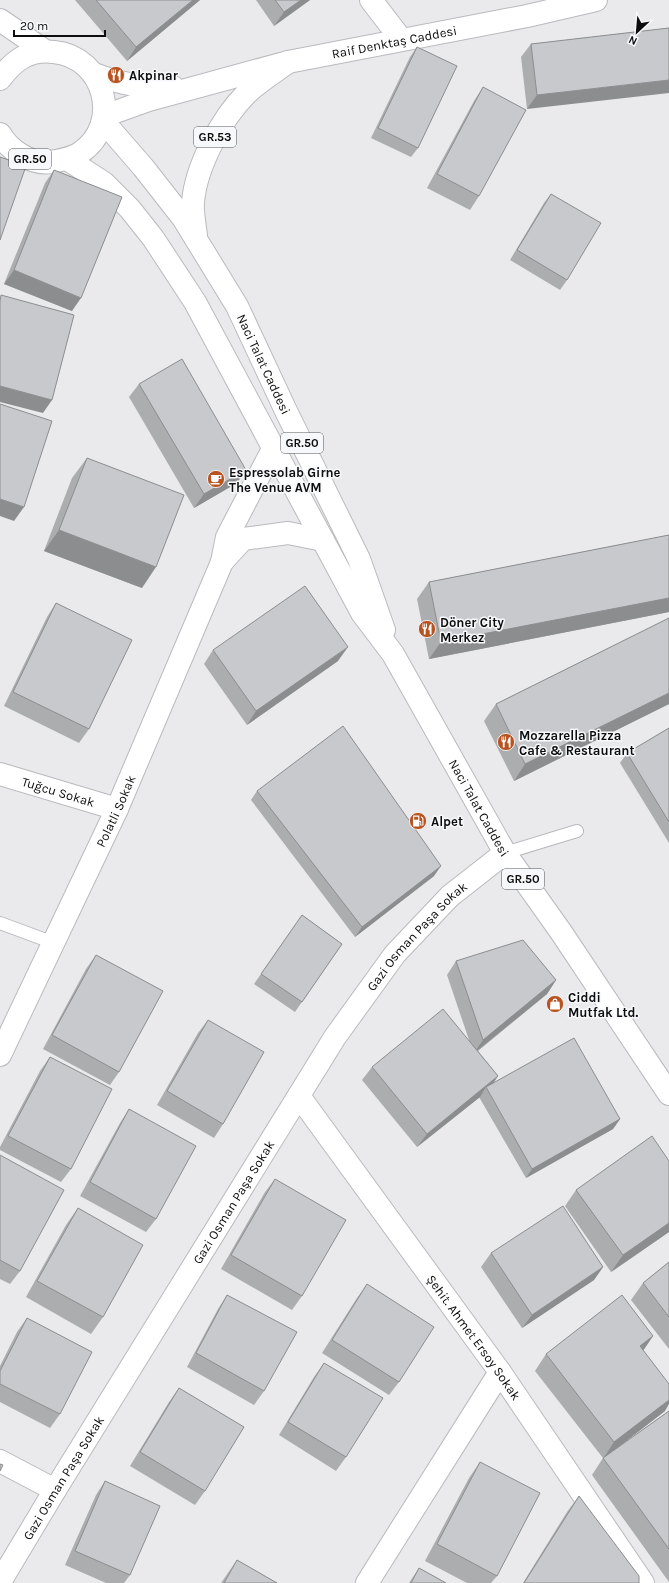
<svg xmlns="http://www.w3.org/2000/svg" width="669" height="1583" viewBox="0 0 669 1583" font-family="Karla,sans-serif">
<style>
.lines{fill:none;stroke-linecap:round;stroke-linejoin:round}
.lane-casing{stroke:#b9babd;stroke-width:14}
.street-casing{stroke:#b9babd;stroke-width:24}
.secondary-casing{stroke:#b9babd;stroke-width:24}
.primary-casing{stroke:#b9babd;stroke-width:24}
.lane{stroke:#fff;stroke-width:12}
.street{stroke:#fff;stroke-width:22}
.secondary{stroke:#fff;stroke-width:22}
.primary{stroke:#fff;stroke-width:22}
.wall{fill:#acadaf}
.shaded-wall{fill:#8c8d8f}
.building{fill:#c8c9cc;stroke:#8c8d8f}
.labels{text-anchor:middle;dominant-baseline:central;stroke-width:3;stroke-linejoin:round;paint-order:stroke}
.shield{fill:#f7f8fb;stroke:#535455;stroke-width:1}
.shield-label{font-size:12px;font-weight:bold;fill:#0d0d0e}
.street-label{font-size:13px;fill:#0d0d0e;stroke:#f7f8fb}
.poi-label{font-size:13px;font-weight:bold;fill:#0d0d0e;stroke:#f7f8fb;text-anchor:start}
</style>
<rect width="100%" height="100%" fill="#eaeaed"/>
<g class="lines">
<defs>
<g id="lane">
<path d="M 505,853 L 577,831"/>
<path d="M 0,923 L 54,943"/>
</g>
<g id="street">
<path d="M 371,0 L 401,39"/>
<path d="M 222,562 L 243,539 L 288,533 L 323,540"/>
<path id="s1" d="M 0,774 L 117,809"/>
<path id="s2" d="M 0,1055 L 117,809 L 222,562 L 227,537 L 273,449"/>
<path id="s3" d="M 299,1096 L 500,1372 L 643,1583"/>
<path d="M 0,1461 L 55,1490"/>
<path id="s4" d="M 0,1582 L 55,1490 L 335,1037 L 395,954 L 450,896 L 505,853"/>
<path d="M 367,1583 L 500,1372"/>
</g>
<g id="secondary">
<path d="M 94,74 C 124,85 141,87 173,87"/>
<path id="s5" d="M 104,116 L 149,100 L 288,62 L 527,16 L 596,0"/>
</g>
<g id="primary">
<path d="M 0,20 L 45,51"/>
<path d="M 0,79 C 14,60 29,49 54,52 C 105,57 123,124 80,153 C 71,159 61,160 51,162 C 31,165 9,150 0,134"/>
<path id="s6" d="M 103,121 L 143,167 L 183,218 L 237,306 L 286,411 L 359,559 L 384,630"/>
<path id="s7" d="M 67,159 L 104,183 L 130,209 L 153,238 L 195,302 L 362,613 L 393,654 L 505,853 L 561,932 L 669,1094"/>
<path d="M 196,236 C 195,225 192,213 193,202 C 196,167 221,119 246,94 C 258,82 275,72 288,62"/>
</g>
</defs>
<use href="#lane" class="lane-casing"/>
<use href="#street" class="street-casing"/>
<use href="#secondary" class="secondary-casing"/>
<use href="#primary" class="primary-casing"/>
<use href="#lane" class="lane"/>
<use href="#street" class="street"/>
<use href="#secondary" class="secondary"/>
<use href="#primary" class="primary"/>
</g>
<g class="wall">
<path d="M 75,0 L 200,0 L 127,61 Z"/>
<path d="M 256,0 L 310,0 L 274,26 Z"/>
<path d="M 669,28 L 527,109 L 521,57 L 531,44 Z"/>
<path d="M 417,47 L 418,148 L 411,157 L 371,138 L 410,57 Z"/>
<path d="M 483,87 L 479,196 L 470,210 L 427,188 L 474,101 Z"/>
<path d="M 54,170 L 72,311 L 4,284 L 45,183 Z"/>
<path d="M 551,194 L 567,280 L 560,290 L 510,260 L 544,203 Z"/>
<path d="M 139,384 L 237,483 L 194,508 L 129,397 Z"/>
<path d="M 87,458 L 142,588 L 44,551 L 72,478 Z"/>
<path d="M 669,535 L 669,612 L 429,659 L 417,599 L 429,582 Z"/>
<path d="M 56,603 L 89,729 L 79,743 L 4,706 L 47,617 Z"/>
<path d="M 669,618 L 669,704 L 514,781 L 484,721 L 496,704 Z"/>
<path d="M 213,650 L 338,661 L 247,725 L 204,664 Z"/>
<path d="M 669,728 L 669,843 L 620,763 L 627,753 Z"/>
<path d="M 257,791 L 434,876 L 355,937 L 251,800 Z"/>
<path d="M 302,915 L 342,944 L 295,1012 L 254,984 Z"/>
<path d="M 96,955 L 119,1072 L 110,1085 L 43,1049 L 86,969 Z"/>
<path d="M 456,961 L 556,980 L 547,994 L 478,1051 L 498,1076 L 493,1084 L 620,1119 L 613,1129 L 526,1178 L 479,1097 L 480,1097 L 417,1147 L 362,1080 L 372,1067 L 469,1040 L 447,975 Z"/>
<path d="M 208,1020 L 223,1124 L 214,1138 L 157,1105 L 198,1033 Z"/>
<path d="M 50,1057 L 71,1169 L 61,1182 L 0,1150 L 0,1147 L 40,1071 Z"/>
<path d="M 129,1109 L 156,1219 L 146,1232 L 80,1196 L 120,1123 Z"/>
<path d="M 0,1155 L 20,1271 L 10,1284 L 0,1279 Z"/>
<path d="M 669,1161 L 669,1232 L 611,1272 L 565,1206 L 576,1190 Z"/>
<path d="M 275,1179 L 302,1296 L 292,1310 L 221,1269 L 265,1192 Z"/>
<path d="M 78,1208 L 103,1317 L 91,1334 L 26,1297 L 66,1225 Z"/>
<path d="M 491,1253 L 603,1267 L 594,1280 L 522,1328 L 481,1267 Z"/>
<path d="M 669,1262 L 669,1349 L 631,1300 L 643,1283 Z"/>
<path d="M 367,1284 L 399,1382 L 389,1395 L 322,1353 L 357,1298 Z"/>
<path d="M 227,1295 L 264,1391 L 254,1405 L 187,1367 L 218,1309 Z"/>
<path d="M 27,1318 L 60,1414 L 50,1428 L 0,1402 L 0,1366 L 17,1332 Z"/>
<path d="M 653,1336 L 643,1351 L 665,1411 L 608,1455 L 669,1411 L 669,1582 L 592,1475 L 603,1458 L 535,1371 L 546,1354 Z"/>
<path d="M 324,1363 L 346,1457 L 336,1471 L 279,1435 L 314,1377 Z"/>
<path d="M 179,1388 L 205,1491 L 195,1505 L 130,1466 L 169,1402 Z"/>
<path d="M 480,1462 L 497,1576 L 491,1583 L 467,1583 L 425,1561 L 469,1478 Z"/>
<path d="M 105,1481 L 130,1575 L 124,1583 L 106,1583 L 65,1565 L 96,1495 Z"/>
<path d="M 579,1496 L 639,1583 L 523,1583 L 567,1512 Z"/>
<path d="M 237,1560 L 277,1583 L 221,1583 Z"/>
<path d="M 419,1568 L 446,1583 L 409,1583 Z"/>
</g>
<g class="shaded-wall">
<path d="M 193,0 L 200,0 L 127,61 L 136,47 Z"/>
<path d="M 301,0 L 310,0 L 274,26 L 284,12 Z"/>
<path d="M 669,80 L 669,93 L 527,109 L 537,95 Z"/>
<path d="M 14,270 L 81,298 L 72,311 L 4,284 Z"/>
<path d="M 0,386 L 52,400 L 43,413 L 0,402 Z"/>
<path d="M 246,470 L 237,483 L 194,508 L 204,494 Z"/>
<path d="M 0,499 L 24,507 L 14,521 L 0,516 Z"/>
<path d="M 59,530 L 156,567 L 142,588 L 44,551 Z"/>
<path d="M 669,598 L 669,612 L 429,659 L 441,642 Z"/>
<path d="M 348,647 L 338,661 L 247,725 L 256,711 Z"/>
<path d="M 669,693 L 669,704 L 514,781 L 525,764 Z"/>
<path d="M 441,866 L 434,876 L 355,937 L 362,927 Z"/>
<path d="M 556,980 L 547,994 L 473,1054 L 483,1040 Z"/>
<path d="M 498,1076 L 489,1089 L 486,1087 L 480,1097 L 417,1147 L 427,1134 Z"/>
<path d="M 620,1119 L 613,1129 L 526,1178 L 532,1169 Z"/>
<path d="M 669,1223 L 669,1232 L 611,1272 L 623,1255 Z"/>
<path d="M 603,1267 L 594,1280 L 522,1328 L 532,1315 Z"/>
<path d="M 653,1336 L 642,1352 L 640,1346 Z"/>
<path d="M 669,1400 L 669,1404 L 665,1411 L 603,1459 L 614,1442 Z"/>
</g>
<g class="building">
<path d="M 96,0 L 193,0 L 136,47 Z"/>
<path d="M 275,0 L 301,0 L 284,12 Z"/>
<path d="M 669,28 L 669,80 L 537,95 L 531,44 Z"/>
<path d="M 417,47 L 457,66 L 418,148 L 378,128 Z"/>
<path d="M 483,87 L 526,110 L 479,196 L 437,174 Z"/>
<path d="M 0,157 L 26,166 L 0,240 Z"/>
<path d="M 54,170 L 122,197 L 81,298 L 14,270 Z"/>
<path d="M 551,194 L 601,223 L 567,280 L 517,250 Z"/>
<path d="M 1,295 L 74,315 L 52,400 L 0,386 L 0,301 Z"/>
<path d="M 182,359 L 246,470 L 204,494 L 139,384 Z"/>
<path d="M 0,404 L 52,421 L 24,507 L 0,499 Z"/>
<path d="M 87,458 L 184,495 L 156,567 L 59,530 Z"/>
<path d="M 669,535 L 669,598 L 441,642 L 429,582 Z"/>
<path d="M 305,586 L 348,647 L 256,711 L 213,650 Z"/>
<path d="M 56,603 L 132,640 L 89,729 L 13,692 Z"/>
<path d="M 669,618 L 669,693 L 525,764 L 496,704 Z"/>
<path d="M 343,726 L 441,866 L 362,927 L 257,791 Z"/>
<path d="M 669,728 L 669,822 L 627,753 Z"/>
<path d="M 302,915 L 342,944 L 302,1002 L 261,974 Z"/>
<path d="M 523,940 L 556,980 L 483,1040 L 456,961 Z"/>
<path d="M 96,955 L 163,991 L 119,1072 L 52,1035 Z"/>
<path d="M 443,1009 L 498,1076 L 427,1134 L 372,1067 Z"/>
<path d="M 208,1020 L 264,1052 L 223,1124 L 167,1091 Z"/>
<path d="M 574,1038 L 620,1119 L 532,1169 L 486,1087 Z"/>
<path d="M 50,1057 L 112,1089 L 71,1169 L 8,1136 Z"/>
<path d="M 129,1109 L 196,1146 L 156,1219 L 90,1182 Z"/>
<path d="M 652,1136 L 669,1161 L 669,1223 L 623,1255 L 576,1190 Z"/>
<path d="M 0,1155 L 64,1190 L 20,1271 L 0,1260 Z"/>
<path d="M 275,1179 L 346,1220 L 302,1296 L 231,1255 Z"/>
<path d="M 563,1206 L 603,1267 L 532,1315 L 491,1253 Z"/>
<path d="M 78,1208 L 143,1245 L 103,1317 L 37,1281 Z"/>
<path d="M 669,1262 L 669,1317 L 643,1283 Z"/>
<path d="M 367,1284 L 434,1327 L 399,1382 L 332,1340 Z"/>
<path d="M 227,1295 L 297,1332 L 264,1391 L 196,1353 Z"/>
<path d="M 622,1295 L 653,1336 L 640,1346 L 669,1384 L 669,1400 L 614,1442 L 546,1354 Z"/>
<path d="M 27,1318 L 92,1352 L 60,1414 L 0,1384 L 0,1371 Z"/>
<path d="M 324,1363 L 383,1398 L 346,1457 L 288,1422 Z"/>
<path d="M 179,1388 L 244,1427 L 205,1491 L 140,1452 Z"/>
<path d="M 669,1411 L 669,1549 L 603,1458 Z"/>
<path d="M 480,1462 L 540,1493 L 497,1576 L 437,1544 Z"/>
<path d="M 0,1464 L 3,1465 L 0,1471 Z"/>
<path d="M 105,1481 L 160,1506 L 130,1575 L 75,1551 Z"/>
<path d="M 579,1496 L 639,1576 L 639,1583 L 524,1583 Z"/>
<path d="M 237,1560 L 277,1583 L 224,1583 Z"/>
<path d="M 419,1568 L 446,1583 L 411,1583 Z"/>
</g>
<defs>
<symbol id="restaurant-disc" viewBox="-11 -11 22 22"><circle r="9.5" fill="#b85421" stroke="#f7f8fb"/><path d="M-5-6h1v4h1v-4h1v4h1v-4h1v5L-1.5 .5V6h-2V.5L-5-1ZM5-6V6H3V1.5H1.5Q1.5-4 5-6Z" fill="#fff"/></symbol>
<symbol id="cafe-disc" viewBox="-11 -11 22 22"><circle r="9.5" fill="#b85421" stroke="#f7f8fb"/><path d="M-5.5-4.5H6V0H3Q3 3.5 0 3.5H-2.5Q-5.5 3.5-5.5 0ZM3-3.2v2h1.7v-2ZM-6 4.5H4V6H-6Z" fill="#fff"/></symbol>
<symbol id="fuel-disc" viewBox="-11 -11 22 22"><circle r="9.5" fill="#b85421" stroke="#f7f8fb"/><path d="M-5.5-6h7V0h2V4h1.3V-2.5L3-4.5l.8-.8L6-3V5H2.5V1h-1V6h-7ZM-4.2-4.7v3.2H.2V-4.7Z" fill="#fff"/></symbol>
<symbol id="shop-disc" viewBox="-11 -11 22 22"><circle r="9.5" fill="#b85421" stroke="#f7f8fb"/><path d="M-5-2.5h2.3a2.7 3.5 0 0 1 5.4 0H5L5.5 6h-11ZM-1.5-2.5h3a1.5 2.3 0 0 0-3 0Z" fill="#fff"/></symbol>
</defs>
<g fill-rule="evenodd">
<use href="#restaurant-disc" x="106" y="65" width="20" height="20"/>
<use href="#cafe-disc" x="206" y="469" width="20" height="20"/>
<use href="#restaurant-disc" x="417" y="619" width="20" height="20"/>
<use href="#restaurant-disc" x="496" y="732" width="20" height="20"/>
<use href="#fuel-disc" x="408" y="811" width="20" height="20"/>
<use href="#shop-disc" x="545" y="994" width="20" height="20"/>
</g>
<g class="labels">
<g class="shield">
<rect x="194" y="127" width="42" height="20" rx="3"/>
<rect x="9" y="149" width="42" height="20" rx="3"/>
<rect x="281" y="433" width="42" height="20" rx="3"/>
<rect x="502" y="869" width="42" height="20" rx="3"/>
</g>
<g class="shield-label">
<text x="215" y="137">GR.53</text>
<text x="30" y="159">GR.50</text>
<text x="302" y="443">GR.50</text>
<text x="523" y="879">GR.50</text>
</g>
<g class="street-label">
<text stroke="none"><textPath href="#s5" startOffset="300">Raif Denktaş Caddesi</textPath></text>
<text stroke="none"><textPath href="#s6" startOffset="293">Naci Talat Caddesi</textPath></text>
<text stroke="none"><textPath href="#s1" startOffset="61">Tuğcu Sokak</textPath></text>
<text stroke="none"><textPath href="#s7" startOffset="775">Naci Talat Caddesi</textPath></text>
<text stroke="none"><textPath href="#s2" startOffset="270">Polatli Sokak</textPath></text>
<text stroke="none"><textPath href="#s4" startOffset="770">Gazi Osman Paşa Sokak</textPath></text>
<text stroke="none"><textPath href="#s4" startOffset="446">Gazi Osman Paşa Sokak</textPath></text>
<text stroke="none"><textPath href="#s3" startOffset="298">Şehit. Ahmet Ersoy Sokak</textPath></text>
<text stroke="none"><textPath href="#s4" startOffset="122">Gazi Osman Paşa Sokak</textPath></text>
</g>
<g class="poi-label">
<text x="129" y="75">Akpinar</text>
<text x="229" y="472">Espressolab Girne<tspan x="229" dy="15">The Venue AVM</tspan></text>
<text x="440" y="622">Döner City<tspan x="440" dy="15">Merkez</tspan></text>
<text x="519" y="735">Mozzarella Pizza<tspan x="519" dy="15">Cafe &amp; Restaurant</tspan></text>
<text x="431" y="821">Alpet</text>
<text x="568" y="997">Ciddi<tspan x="568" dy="15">Mutfak Ltd.</tspan></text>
</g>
</g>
<g transform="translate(637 32) rotate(206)" stroke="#f7f8fb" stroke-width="3" paint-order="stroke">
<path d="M0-3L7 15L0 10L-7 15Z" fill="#0d0d0e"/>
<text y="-6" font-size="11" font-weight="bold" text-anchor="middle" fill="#0d0d0e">N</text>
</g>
<path d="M14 30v6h91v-6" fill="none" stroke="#0d0d0e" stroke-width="2"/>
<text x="20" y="30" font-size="12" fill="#0d0d0e" stroke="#f7f8fb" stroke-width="3" paint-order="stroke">20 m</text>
</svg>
